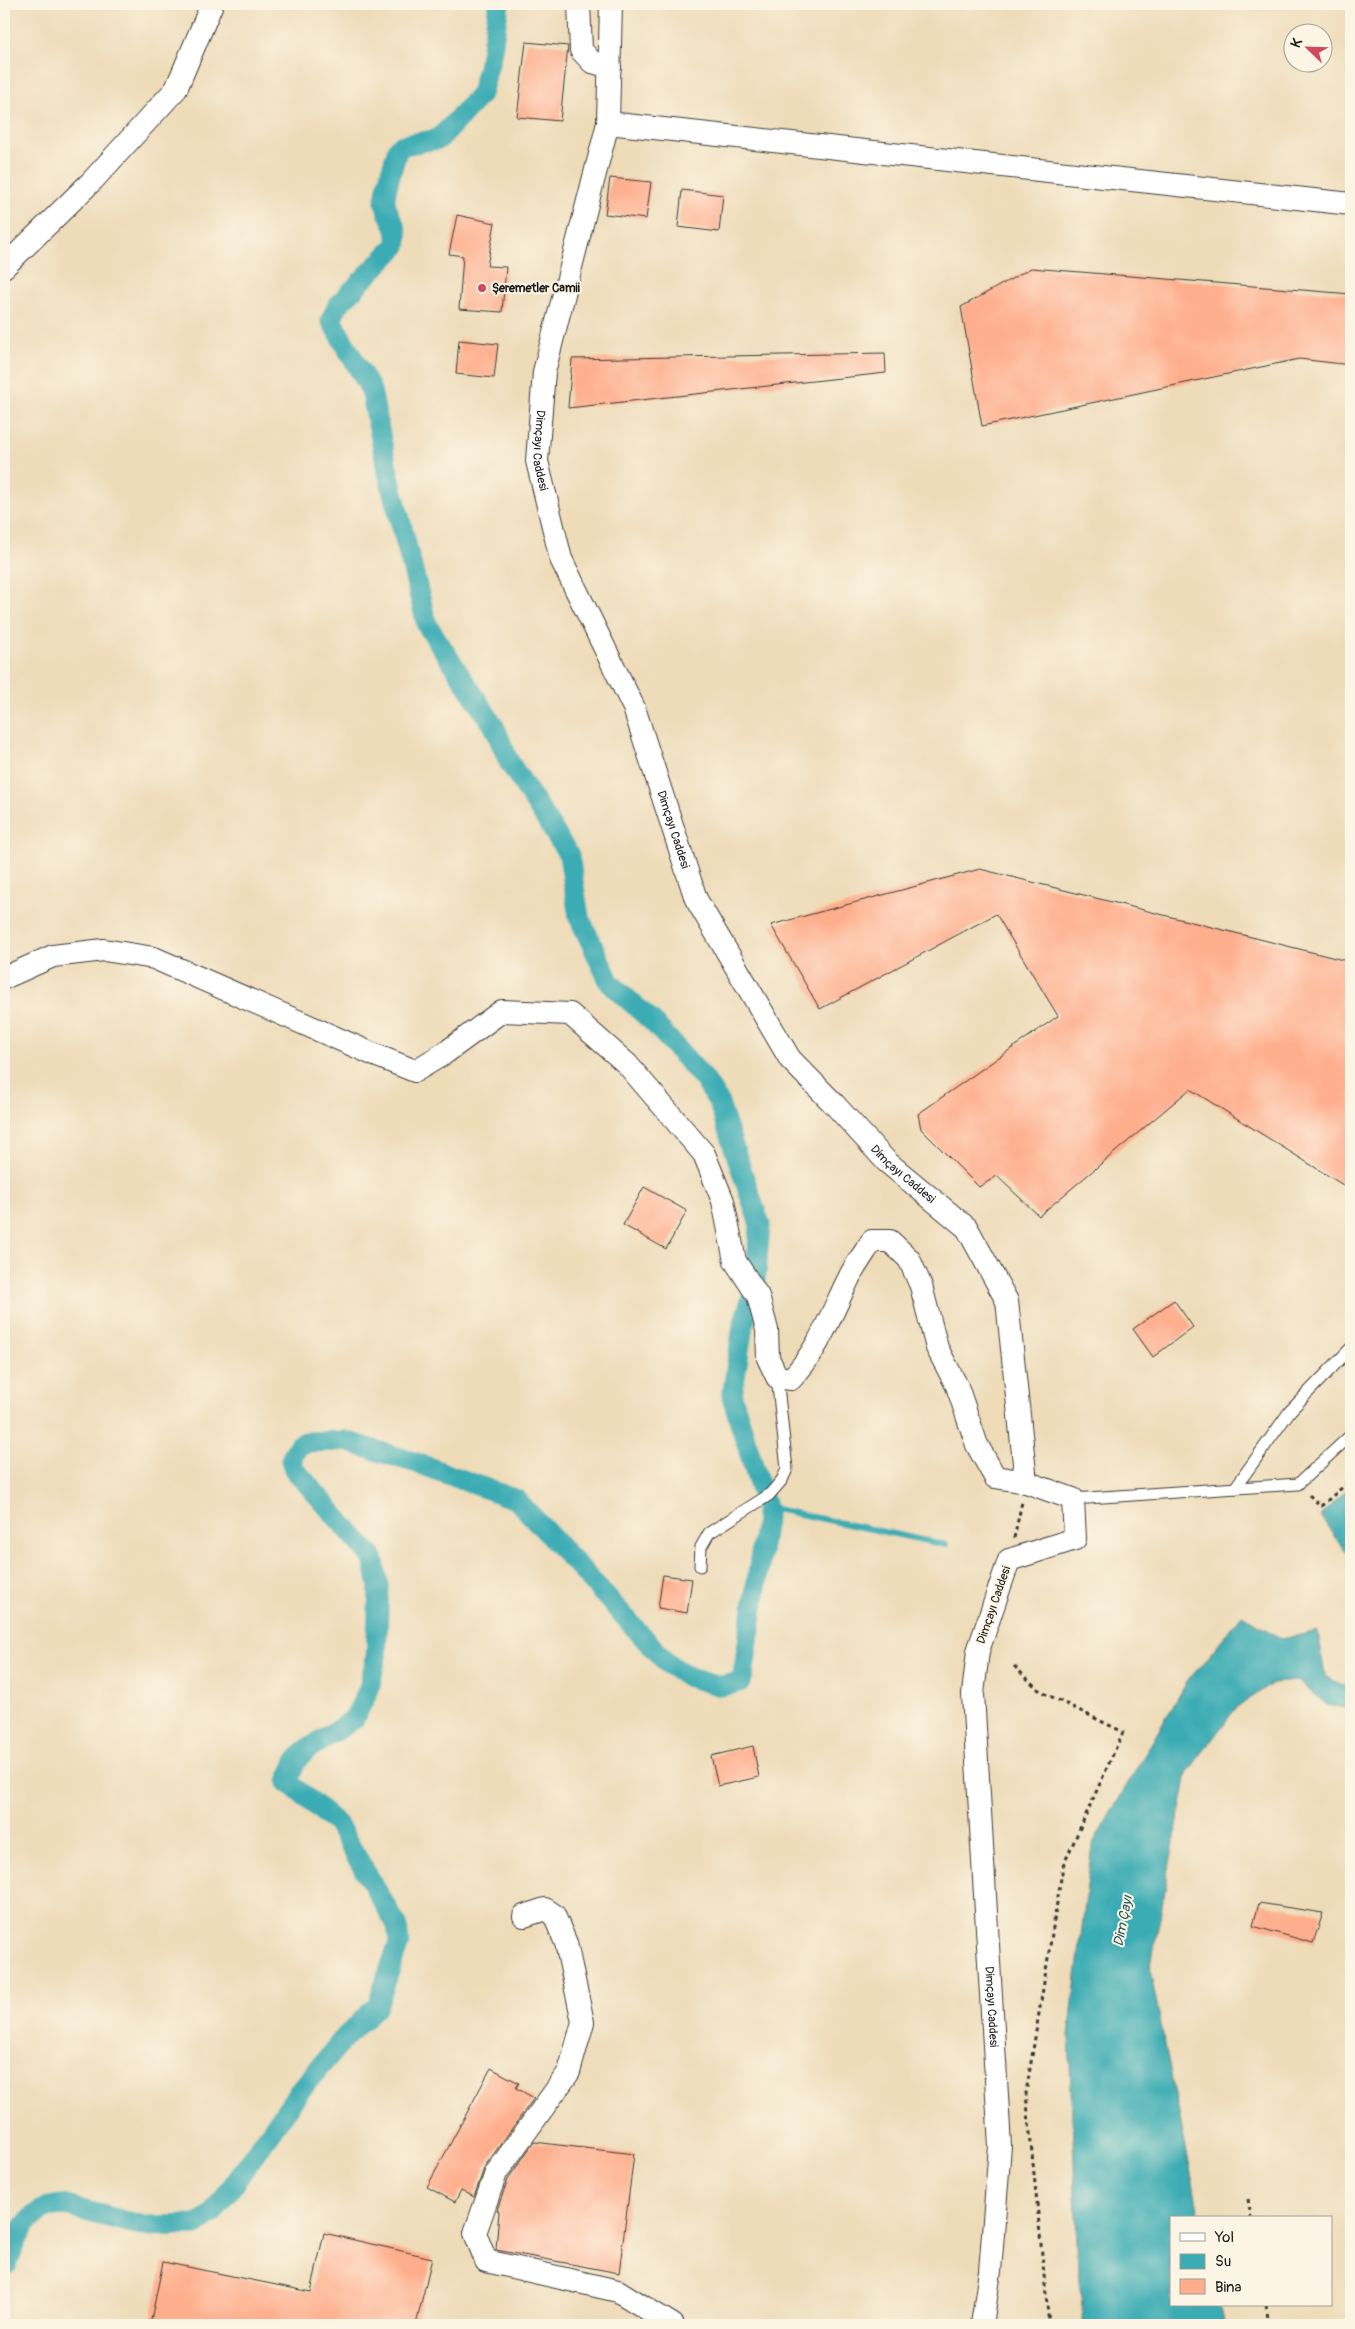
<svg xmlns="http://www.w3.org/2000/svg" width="1355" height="2329" viewBox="0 0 1355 2329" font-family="Pangolin,sans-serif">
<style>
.water{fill:#3aacb4;stroke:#2b6468}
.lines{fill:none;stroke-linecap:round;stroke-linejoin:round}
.stream{stroke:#3aacb4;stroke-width:6}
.canal{stroke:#3aacb4;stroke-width:21}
.building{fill:#feae8d}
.lane-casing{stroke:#3c3934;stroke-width:13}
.street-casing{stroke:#3c3934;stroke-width:24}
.path{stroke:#3c3934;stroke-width:3;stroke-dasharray:4 4;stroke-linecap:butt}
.lane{stroke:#fff;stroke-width:11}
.street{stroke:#fff;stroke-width:22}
.poi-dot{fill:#d1495b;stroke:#fcf5e5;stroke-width:2}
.labels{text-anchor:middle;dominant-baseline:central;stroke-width:4;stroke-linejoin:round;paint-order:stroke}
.poi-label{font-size:12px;font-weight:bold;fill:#1c1c1c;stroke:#fcf5e5;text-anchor:start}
.street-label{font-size:12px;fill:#1c1c1c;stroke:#fcf5e5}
.water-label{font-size:14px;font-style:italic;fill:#2a5d60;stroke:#fcf5e5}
</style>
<rect width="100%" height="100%" fill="#fcf5e5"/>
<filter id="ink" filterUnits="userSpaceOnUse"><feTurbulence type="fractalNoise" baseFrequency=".02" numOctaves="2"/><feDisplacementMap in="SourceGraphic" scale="10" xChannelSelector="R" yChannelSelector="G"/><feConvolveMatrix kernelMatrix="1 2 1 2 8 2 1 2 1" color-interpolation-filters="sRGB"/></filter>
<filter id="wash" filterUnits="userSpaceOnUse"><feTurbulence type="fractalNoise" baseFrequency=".0096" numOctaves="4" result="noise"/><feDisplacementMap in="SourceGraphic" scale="20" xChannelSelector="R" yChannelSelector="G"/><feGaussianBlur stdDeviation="1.12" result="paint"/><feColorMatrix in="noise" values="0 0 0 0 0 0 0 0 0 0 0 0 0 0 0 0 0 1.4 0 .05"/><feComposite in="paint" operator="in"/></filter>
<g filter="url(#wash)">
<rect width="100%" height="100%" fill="#eedcb9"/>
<g class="water">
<path d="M 1351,1486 L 1351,1554 L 1347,1553 L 1320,1516 Z"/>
<path d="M 1242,1615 L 1282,1639 L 1318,1631 L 1325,1676 L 1342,1685 L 1351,1683 L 1351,1709 L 1327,1705 L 1298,1681 L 1273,1683 L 1235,1709 L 1187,1773 L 1150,1970 L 1200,2218 L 1171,2218 L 1171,2305 L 1220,2305 L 1225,2325 L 1084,2325 L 1078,2270 L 1069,2035 L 1092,1845 L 1187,1682 Z"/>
</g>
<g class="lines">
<path class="stream" d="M 766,1507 L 946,1545"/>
<g class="canal">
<path d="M 499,4 L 491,55 L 481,94 L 439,139 L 403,145 L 398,148 C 395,159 384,193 385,202 C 388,219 401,227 396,246 L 338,305 L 331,320 L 371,390 L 388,473 L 427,625 L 494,726 L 509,762 L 569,855 L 579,917 L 610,983 L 654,1023 L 704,1079 L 718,1101 L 760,1225 L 755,1284"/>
<path d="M 4,2264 L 7,2264 C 19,2235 26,2208 62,2205 L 144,2226 L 197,2225 L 213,2213 L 298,2093 L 345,2037 L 377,2006 L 399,1943 L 397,1925 L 337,1824 L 288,1782 L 295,1763 L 305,1751 L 354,1719 L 369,1689 L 376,1657 L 379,1587 L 373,1558 L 294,1469 L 291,1460 L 298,1446 L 306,1442 L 345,1441 L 420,1464 L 517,1500 L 668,1664 L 689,1677 L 721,1686 L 740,1682 L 743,1676 L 766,1519 L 766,1507 L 732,1396 L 743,1325 L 752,1297"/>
</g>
</g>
<g id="blocks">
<g class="building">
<path d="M 526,42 L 568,46 L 560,121 L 517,117 Z"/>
<path d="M 610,178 L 651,182 L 646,219 L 605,214 Z"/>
<path d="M 682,190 L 723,195 L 719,232 L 678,227 Z"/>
<path d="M 457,215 L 495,223 L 487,266 L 506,267 L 502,312 L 459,309 L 463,256 L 449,254 Z"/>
<path d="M 1031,268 L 1351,294 L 1351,365 L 1299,359 L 982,426 L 961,307 Z"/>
<path d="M 459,340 L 498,344 L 494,378 L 456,374 Z"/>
<path d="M 885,353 L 886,373 L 568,408 L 572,359 Z"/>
<path d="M 980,869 L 1351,962 L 1351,1190 L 1190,1089 L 1039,1216 L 997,1176 L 979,1187 L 921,1129 L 918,1114 L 1058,1016 L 996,914 L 820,1009 L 771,925 Z"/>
<path d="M 644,1187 L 687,1211 L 666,1249 L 623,1225 Z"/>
<path d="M 1174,1300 L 1193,1327 L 1153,1357 L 1133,1329 Z"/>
<path d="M 663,1575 L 692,1579 L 687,1613 L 658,1608 Z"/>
<path d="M 753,1746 L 759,1777 L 718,1786 L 711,1756 Z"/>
<path d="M 1259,1903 L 1323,1913 L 1313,1943 L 1253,1926 Z"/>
<path d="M 491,2068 L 519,2083 L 516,2088 L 534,2098 L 485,2166 L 474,2197 L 461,2190 L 455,2202 L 427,2187 Z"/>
<path d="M 534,2142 L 634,2154 L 619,2273 L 496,2250 L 499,2211 L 497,2210 L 508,2179 Z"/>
<path d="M 324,2233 L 432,2258 L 416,2325 L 150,2325 L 163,2262 L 311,2292 Z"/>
</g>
</g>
</g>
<g filter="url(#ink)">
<use href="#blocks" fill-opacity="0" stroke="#3c3934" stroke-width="1"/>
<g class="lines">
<defs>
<g id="lane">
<path d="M 1235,1488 L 1290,1411 L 1351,1348"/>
<path d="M 1073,1499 L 1298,1484 L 1351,1435"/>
<path d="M 700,1566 L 701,1547 L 709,1533 L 769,1495 L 782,1480 L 787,1469 L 777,1377"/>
</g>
<g id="street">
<path d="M 579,4 L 581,50 L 592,62 L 610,67"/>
<path id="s1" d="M 611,4 L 608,123 L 544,372 L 537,461 L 561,559 L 634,708 L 696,899 L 790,1059 L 835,1105 L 887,1162 L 967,1228 L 1007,1301 L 1026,1482 L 1073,1499 L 1075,1539 L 1009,1560 L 978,1651 L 973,1694 L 1000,2146 L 990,2271 L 982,2325"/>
<path d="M 608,123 L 1351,204"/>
<path d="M 4,267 L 93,180 L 176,89 L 212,4"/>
<path d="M 4,978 L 53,956 L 104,950 L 154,958 L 375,1055 L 415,1071 L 445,1053 L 502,1011 L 570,1014 L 627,1064 L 704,1154 L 723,1201 L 735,1261 L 758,1296 L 767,1330 L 768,1358 L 777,1377 L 791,1379 C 820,1349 832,1311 851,1274 C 857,1263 865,1252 872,1241 L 890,1241 L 909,1259 L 921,1286 L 937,1348 L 957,1386 L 977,1445 L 995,1477 L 1026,1482"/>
<path d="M 524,1916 L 545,1909 L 554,1915 L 566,1943 L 583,2022 L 569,2072 L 496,2173 L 475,2233 L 486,2261 L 618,2291 L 673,2325"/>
</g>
</defs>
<use href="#lane" class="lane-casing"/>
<use href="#street" class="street-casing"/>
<g class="path">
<path d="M 1309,1495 L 1321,1506 L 1351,1480"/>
<path d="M 1014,1538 L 1022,1502"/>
<path d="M 1014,1666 L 1040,1691 L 1123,1732 L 1063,1866 L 1026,2093 L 1049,2325"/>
<path d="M 1248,2199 L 1251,2218"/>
<path d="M 1266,2305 L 1269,2325"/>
</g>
<use href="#lane" class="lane"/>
<use href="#street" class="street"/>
</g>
</g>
<circle class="poi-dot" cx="482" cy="288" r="5"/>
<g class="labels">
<g class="poi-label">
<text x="492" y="288">Şeremetler Camii</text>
</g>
<g class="street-label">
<text stroke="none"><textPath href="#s1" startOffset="455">Dimçayı Caddesi</textPath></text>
<text stroke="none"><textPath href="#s1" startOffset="860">Dimçayı Caddesi</textPath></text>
<text stroke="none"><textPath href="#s1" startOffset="1280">Dimçayı Caddesi</textPath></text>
<text transform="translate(994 1605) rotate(-71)">Dimçayı Caddesi</text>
<text stroke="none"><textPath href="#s1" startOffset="2241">Dimçayı Caddesi</textPath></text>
</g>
<g class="water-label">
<text transform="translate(1123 1921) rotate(-79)">Dim Çayı</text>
</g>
</g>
<rect width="1355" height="2329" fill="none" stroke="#fcf5e5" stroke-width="20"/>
<rect x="1170" y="2216" width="162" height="90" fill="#fcf5e5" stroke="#a29e95"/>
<rect x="1180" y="2233" width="25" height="8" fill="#ffffff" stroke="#a29e95"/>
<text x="1215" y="2242" font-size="15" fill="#1c1c1c">Yol</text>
<rect x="1180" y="2254" width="25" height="15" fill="#3aacb4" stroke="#a29e95"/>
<text x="1215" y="2266" font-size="15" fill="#1c1c1c">Su</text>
<rect x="1180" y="2279" width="25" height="15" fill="#feae8d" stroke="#a29e95"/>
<text x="1215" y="2292" font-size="15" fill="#1c1c1c">Bina</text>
<g transform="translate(1308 48) rotate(293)"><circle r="24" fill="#fcf5e5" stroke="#a29e95"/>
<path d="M0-4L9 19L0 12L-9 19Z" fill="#d1495b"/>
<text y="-8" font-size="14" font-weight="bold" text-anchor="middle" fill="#1c1c1c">K</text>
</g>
</svg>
